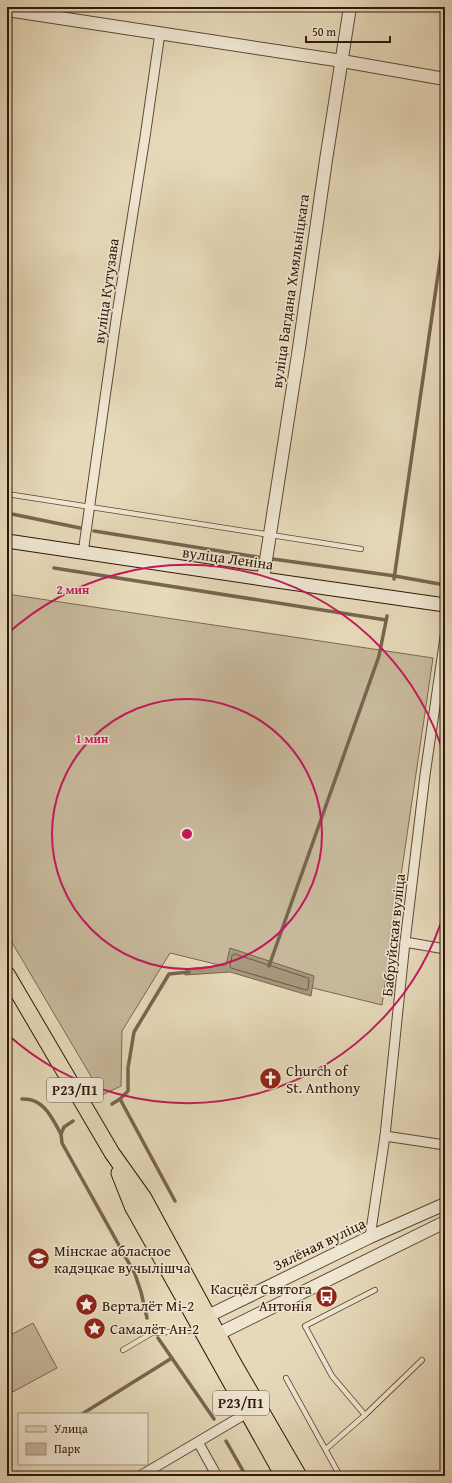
<svg xmlns="http://www.w3.org/2000/svg" width="452" height="1483" viewBox="0 0 452 1483" font-family="'Gentium Book Plus',serif">
<style>
.green{fill:#c7b89b;stroke:#7b6852}
.water{fill:#a8977d;stroke:#78644f}
.lines{fill:none;stroke-linecap:round;stroke-linejoin:round}
.shore{stroke:#6c5743;stroke-width:1}
.stream{stroke:#78644f;stroke-width:3.5}
.service-casing{stroke:#5d4835;stroke-width:6}
.minor-casing{stroke:#5d4835;stroke-width:11}
.tertiary-casing{stroke:#5d4835;stroke-width:14}
.secondary-casing{stroke:#2f1709;stroke-width:15}
.primary-casing{stroke:#2f1709;stroke-width:17}
.service{stroke:#efe6d2;stroke-width:4.5}
.minor{stroke:#efe6d2;stroke-width:9}
.tertiary{stroke:#efe6d2;stroke-width:12}
.secondary{stroke:#efe6d2;stroke-width:13}
.primary{stroke:#e6d9b9;stroke-width:15}
.ring{fill:none;stroke:#c2185b;stroke-width:2}
.labels{text-anchor:middle;dominant-baseline:central;stroke-width:3;stroke-linejoin:round;paint-order:stroke}
.shield{fill:#efe6d2;stroke:#695545;stroke-width:1}
.shield-label{font-size:14px;font-weight:bold;fill:#2f1709}
.street-label{font-size:15px;fill:#2f1709;stroke:#efe6d2}
.poi-label{font-size:15px;fill:#2f1709;stroke:#efe6d2;text-anchor:start}
.centre{fill:#c2185b;stroke:#efe6d2;stroke-width:2}
.ring-label{font-size:12px;text-anchor:middle;font-weight:bold;fill:#c2185b;stroke:#efe6d2;stroke-width:3;stroke-linejoin:round;paint-order:stroke}
</style>
<rect width="100%" height="100%" fill="#e6d9b9"/>
<filter id="stains"><feTurbulence type="fractalNoise" baseFrequency=".005" numOctaves="4"/><feColorMatrix values="0 0 0 0 .2 0 0 0 0 .09 0 0 0 0 .02 0 0 0 .5 -.17"/></filter>
<radialGradient id="worn" r=".72"><stop offset=".6" stop-color="#630" stop-opacity="0"/><stop offset="1" stop-color="#630" stop-opacity=".3"/></radialGradient>
<g class="green">
<path d="M 7,594 L 433,658 L 382,1005 L 170,953 L 122,1031 L 121,1086 L 102,1095 L 7,934 Z"/>
<path d="M 33,1323 L 57,1368 L 7,1395 L 7,1337 Z"/>
</g>
<path class="water" d="M 230,948 L 314,976 L 311,996 L 230,972 L 185,975 L 186,969 L 226,965 Z"/>
<g class="lines">
<path class="shore" d="M 235,954 L 308,978 L 309,980 L 308,989 L 306,990 L 231,968 L 230,966 L 232,956 Z"/>
<g class="stream">
<path d="M 7,513 L 80,528"/>
<path d="M 94,531 L 258,557"/>
<path d="M 273,559 L 395,576 L 445,585"/>
<path d="M 54,568 L 386,620"/>
<path d="M 394,579 L 445,226"/>
<path d="M 269,966 L 379,656 L 387,616"/>
<path d="M 22,1099 C 44,1098 52,1118 61,1134"/>
<path d="M 112,1104 L 120,1099"/>
<path d="M 73,1121 L 64,1127 L 61,1134 L 62,1143 L 135,1274 L 141,1292 L 147,1318"/>
<path d="M 175,1201 L 120,1099 L 128,1091 L 128,1068 L 134,1032 L 169,974 L 189,972"/>
<path d="M 158,1338 L 214,1419"/>
<path d="M 82,1414 L 172,1358"/>
<path d="M 226,1441 L 246,1476"/>
</g>
<defs>
<g id="service">
<path d="M 7,494 L 361,549"/>
<path d="M 123,1350 L 152,1333 L 199,1330"/>
<path d="M 286,1378 L 340,1476"/>
<path d="M 365,1415 L 332,1376 L 305,1326 L 375,1290"/>
<path d="M 326,1449 L 365,1415 L 422,1360"/>
</g>
<g id="minor">
<path d="M 83,553 L 116,320 L 145,137 L 160,33"/>
<path d="M 405,942 L 445,949"/>
<path d="M 385,1136 L 445,1145"/>
<path d="M 370,1237 L 385,1136 L 405,942 L 425,775 L 445,637"/>
<path d="M 198,1442 L 217,1476"/>
<path d="M 140,1476 L 247,1413"/>
</g>
<g id="tertiary">
<path d="M 7,10 L 342,61 L 445,79"/>
<path d="M 263,579 L 299,348 L 326,160 L 350,7"/>
<path d="M 445,1204 L 370,1237 L 208,1316 L 201,1330 L 218,1334 L 445,1222"/>
</g>
<path id="secondary" d="M 7,541 L 263,579 L 445,605"/>
<g id="primary">
<path d="M 7,974 L 112,1153 L 144,1198 L 233,1362 L 299,1476"/>
<path d="M 119,1173 L 132,1206 L 283,1476"/>
</g>
</defs>
<use href="#service" class="service-casing"/>
<use href="#minor" class="minor-casing"/>
<use href="#tertiary" class="tertiary-casing"/>
<use href="#secondary" class="secondary-casing"/>
<use href="#primary" class="primary-casing"/>
<use href="#service" class="service"/>
<use href="#minor" class="minor"/>
<use href="#tertiary" class="tertiary"/>
<use href="#secondary" class="secondary"/>
<use href="#primary" class="primary"/>
</g>
<g class="ring">
<circle cx="187" cy="834" r="135"/>
<path d="M445 910A269 269 0 0 1 7 1034M7 634A269 269 0 0 1 445 758"/>
</g>
<defs>
<symbol id="church-disc" viewBox="-11 -11 22 22"><circle r="9.5" fill="#8f2418" stroke="#efe6d2"/><path d="M-1.2-6h2.4v3.5h3.3v2.4h-3.3V6h-2.4V-.1h-3.3v-2.4h3.3Z" fill="#fff"/></symbol>
<symbol id="school-disc" viewBox="-11 -11 22 22"><circle r="9.5" fill="#8f2418" stroke="#efe6d2"/><path d="M0-5L7-2L0 1L-7-2ZM-4 1L0 2.5L4 1V4Q0 6-4 4Z" fill="#fff"/></symbol>
<symbol id="bus-disc" viewBox="-11 -11 22 22"><circle r="9.5" fill="#8f2418" stroke="#efe6d2"/><path d="M-5-6H5V4H4V6H2V4H-2V6H-4V4H-5ZM-3.5-4V0h7V-4ZM-3.5 1.2v1.5H-2V1.2ZM2 1.2v1.5H3.5V1.2Z" fill="#fff"/></symbol>
<symbol id="sight-disc" viewBox="-11 -11 22 22"><circle r="9.5" fill="#8f2418" stroke="#efe6d2"/><path d="M0-6L1.8-2.2L6-1.7L2.9 1.2L3.7 5.4L0 3.3L-3.7 5.4L-2.9 1.2L-6-1.7L-1.8-2.2Z" fill="#fff"/></symbol>
</defs>
<g fill-rule="evenodd">
<use href="#church-disc" x="258" y="1066" width="25" height="25"/>
<use href="#school-disc" x="26" y="1246" width="25" height="25"/>
<use href="#bus-disc" x="314" y="1284" width="25" height="25"/>
<use href="#sight-disc" x="74" y="1292" width="25" height="25"/>
<use href="#sight-disc" x="82" y="1316" width="25" height="25"/>
</g>
<g class="labels">
<g class="shield">
<rect x="47" y="1078" width="56" height="24" rx="3"/>
<rect x="213" y="1391" width="56" height="24" rx="3"/>
</g>
<g class="shield-label">
<text x="75" y="1090">Р23/П1</text>
<text x="241" y="1403">Р23/П1</text>
</g>
<g class="street-label">
<text transform="translate(106 291) rotate(-82)">вуліца Кутузава</text>
<text transform="translate(290 291) rotate(-82)">вуліца Багдана Хмяльніцкага</text>
<text transform="translate(228 558) rotate(8)">вуліца Леніна</text>
<text transform="translate(393 935) rotate(-84)">Бабруйская вуліца</text>
<text transform="translate(319 1244) rotate(-26)">Зялёная вуліца</text>
</g>
<g class="poi-label">
<text x="286" y="1070">Church of<tspan x="286" dy="17">St. Anthony</tspan></text>
<text x="54" y="1250">Мінскае абласное<tspan x="54" dy="17">кадэцкае вучылішча</tspan></text>
<text x="312" y="1288" text-anchor="end">Касцёл Святога<tspan x="312" dy="17">Антонія</tspan></text>
<text x="102" y="1305">Верталёт Мі-2</text>
<text x="110" y="1328">Самалёт Ан-2</text>
</g>
</g>
<circle cx="187" cy="834" r="6" class="centre"/>
<g class="ring-label">
<text x="73" y="594">2 мин</text>
<text x="92" y="743">1 мин</text>
</g>
<rect width="452" height="1483" fill="none" stroke="#e6d9b9" stroke-width="24"/>
<rect x="8" y="8" width="436" height="1467" fill="none" stroke="#2f1709" stroke-width="2"/>
<rect x="12" y="12" width="428" height="1459" fill="none" stroke="#2f1709"/>
<rect x="18" y="1413" width="130" height="52" fill="#efe6d2" stroke="#a29382"/>
<rect x="26" y="1426" width="20" height="6" fill="#e6d9b9" stroke="#a29382"/>
<text x="54" y="1433" font-size="12" fill="#2f1709">Улица</text>
<rect x="26" y="1443" width="20" height="12" fill="#c7b89b" stroke="#a29382"/>
<text x="54" y="1453" font-size="12" fill="#2f1709">Парк</text>
<path d="M306 36v6h84v-6" fill="none" stroke="#2f1709" stroke-width="2"/>
<text x="312" y="36" font-size="12" fill="#2f1709" stroke="#efe6d2" stroke-width="3" paint-order="stroke">50 m</text>
<rect width="100%" height="100%" filter="url(#stains)"/>
<rect width="100%" height="100%" fill="url(#worn)"/>
</svg>
